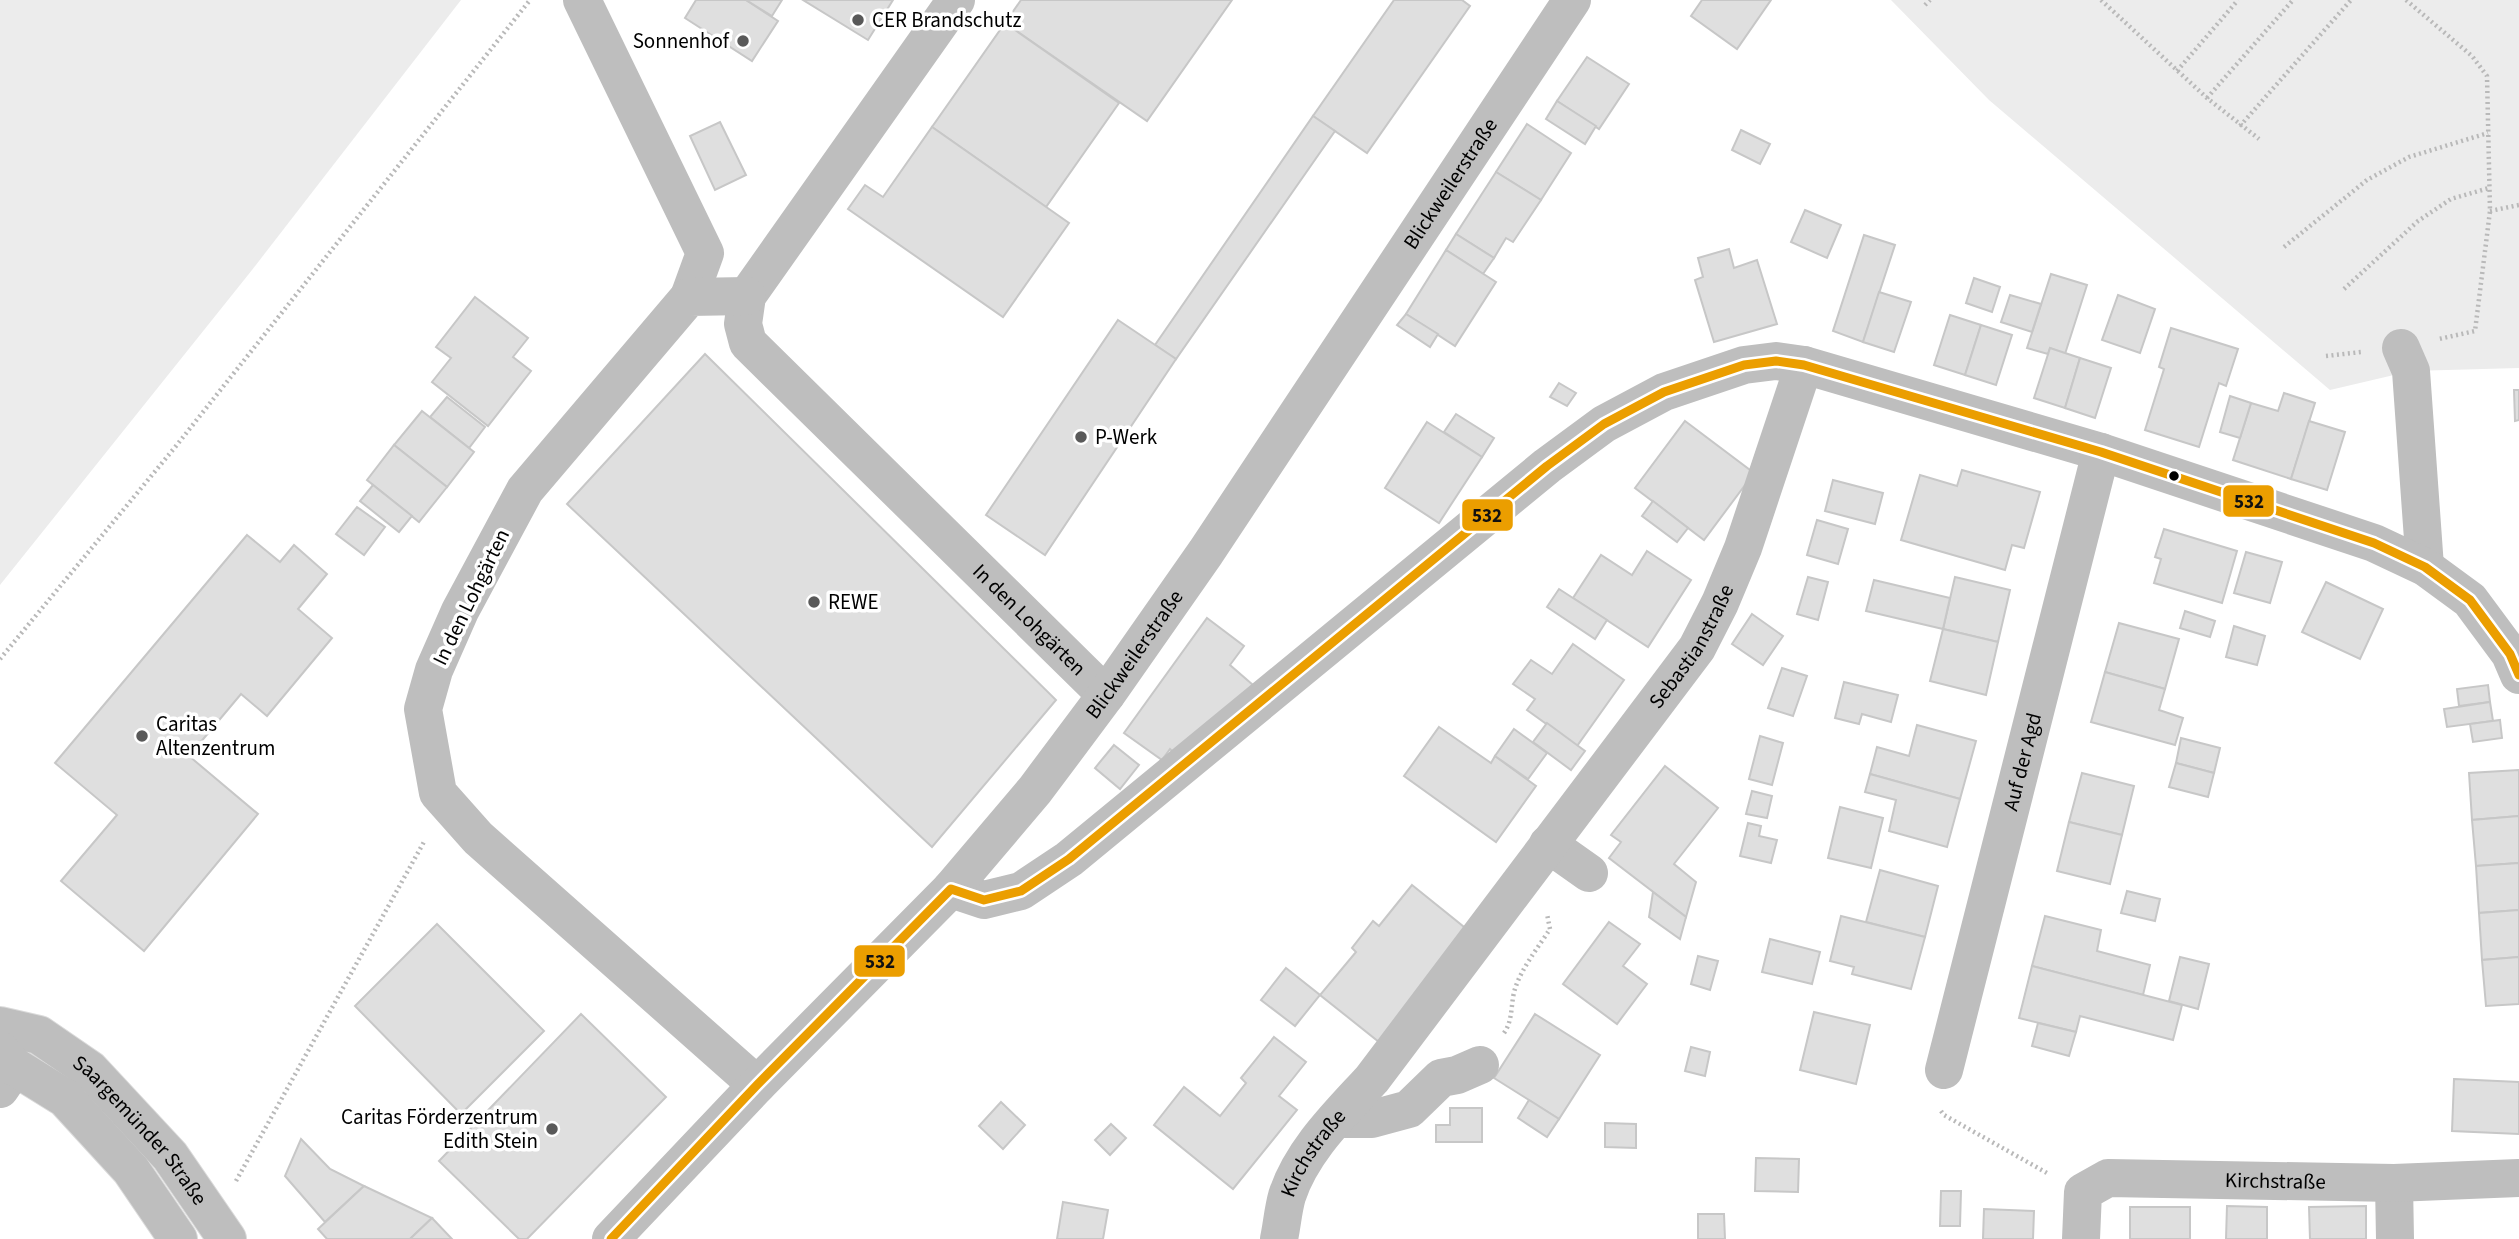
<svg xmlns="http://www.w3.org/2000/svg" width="2519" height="1239" viewBox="0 0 2519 1239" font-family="'Source Sans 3',sans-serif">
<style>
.green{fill:#ececec}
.building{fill:#dfdfdf;stroke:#c7c7c7;stroke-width:2}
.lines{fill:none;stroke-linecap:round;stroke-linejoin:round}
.major-casing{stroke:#dbdbdb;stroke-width:40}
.path{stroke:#b9b9b9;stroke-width:4.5;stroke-dasharray:2 3.5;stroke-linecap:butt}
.minor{stroke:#bebebe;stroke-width:38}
.major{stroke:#bebebe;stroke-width:38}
.bus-1-casing{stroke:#fff;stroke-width:14}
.bus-1{stroke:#eb9e00;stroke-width:9}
.poi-dot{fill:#595959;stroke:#fff;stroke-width:2.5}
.bus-dot{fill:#000;stroke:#fff;stroke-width:2.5}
.labels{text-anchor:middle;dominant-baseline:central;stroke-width:7;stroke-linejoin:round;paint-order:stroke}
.poi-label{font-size:21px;fill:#000;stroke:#fff;text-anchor:start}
.street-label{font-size:21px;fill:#000;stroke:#fff}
.line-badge{stroke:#fff;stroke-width:2.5}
.pale-badge-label{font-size:19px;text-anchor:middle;font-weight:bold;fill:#111}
</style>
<rect width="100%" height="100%" fill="#fff"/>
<g class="green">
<path d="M 0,0 L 461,0 L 252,270 L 0,585 Z"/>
<path d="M 1891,0 L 2519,0 L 2519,368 L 2411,371 L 2330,390 L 1989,100 Z"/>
</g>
<g class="building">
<path d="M 696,0 L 746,0 L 778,21 L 752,61 L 685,18 Z"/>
<path d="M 746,0 L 782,0 L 772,16 Z"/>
<path d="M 803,0 L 893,0 L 868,40 Z"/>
<path d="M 1021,0 L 1232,0 L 1147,121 L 1005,23 Z"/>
<path d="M 1394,0 L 1462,0 L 1470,6 L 1367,153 L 1313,116 Z"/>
<path d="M 1702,0 L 1771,0 L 1737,49 L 1691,16 Z"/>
<path d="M 1005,23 L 1119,103 L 1046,207 L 932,127 Z"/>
<path d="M 1587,57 L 1629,84 L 1599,129 L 1557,101 Z"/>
<path d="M 1557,101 L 1596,126 L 1585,144 L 1546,119 Z"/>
<path d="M 1313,116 L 1335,131 L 1176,359 L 1155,345 Z"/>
<path d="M 720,122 L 746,175 L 715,190 L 690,136 Z"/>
<path d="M 1527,124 L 1571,153 L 1541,200 L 1496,172 Z"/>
<path d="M 932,127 L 1069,223 L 1003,317 L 848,209 L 865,185 L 883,197 Z"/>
<path d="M 1741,130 L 1770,144 L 1760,164 L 1732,150 Z"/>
<path d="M 1496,172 L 1541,200 L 1513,242 L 1506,238 L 1494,258 L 1456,234 Z"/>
<path d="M 1805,210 L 1841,225 L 1827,258 L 1791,242 Z"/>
<path d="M 1456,234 L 1494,258 L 1483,274 L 1446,250 Z"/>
<path d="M 1864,235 L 1895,245 L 1863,342 L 1833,331 Z"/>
<path d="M 1729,249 L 1734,268 L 1757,260 L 1777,324 L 1714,342 L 1695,280 L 1703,277 L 1698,258 Z"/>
<path d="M 1446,250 L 1496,282 L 1455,346 L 1406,314 Z"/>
<path d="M 2051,274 L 2087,285 L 2065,354 L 2050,348 L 2048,354 L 2027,348 Z"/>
<path d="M 1974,278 L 2000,287 L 1992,312 L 1966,303 Z"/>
<path d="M 1879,292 L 1911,302 L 1894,352 L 1863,342 Z"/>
<path d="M 2010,295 L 2041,304 L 2032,332 L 2001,322 Z"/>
<path d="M 2118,295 L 2155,309 L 2140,353 L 2102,340 Z"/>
<path d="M 475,297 L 528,338 L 513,357 L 531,371 L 488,426 L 432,382 L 451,358 L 436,347 Z"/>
<path d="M 1406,314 L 1438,334 L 1430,347 L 1397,325 Z"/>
<path d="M 1950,315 L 1981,325 L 1965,375 L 1934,365 Z"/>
<path d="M 1118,320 L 1176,359 L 1045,555 L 986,515 Z"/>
<path d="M 1981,325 L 2012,335 L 1996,385 L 1965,375 Z"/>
<path d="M 2171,328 L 2238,349 L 2226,386 L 2219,383 L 2199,447 L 2145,430 L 2164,369 L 2159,367 Z"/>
<path d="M 2050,348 L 2080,358 L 2065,408 L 2034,398 Z"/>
<path d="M 705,354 L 1056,700 L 932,847 L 567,504 Z"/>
<path d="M 2080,358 L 2111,368 L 2095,418 L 2065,408 Z"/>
<path d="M 1559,383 L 1576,393 L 1567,406 L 1550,397 Z"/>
<path d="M 2514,390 L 2519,390 L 2519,420 L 2515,421 Z"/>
<path d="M 2284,393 L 2315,403 L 2291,479 L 2233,460 L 2251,403 L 2278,411 Z"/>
<path d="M 2230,396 L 2251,403 L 2240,438 L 2220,432 Z"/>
<path d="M 447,397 L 485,427 L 469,448 L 430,417 Z"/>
<path d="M 422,411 L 474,452 L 447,487 L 394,445 Z"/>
<path d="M 1456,414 L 1494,438 L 1482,457 L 1444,432 Z"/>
<path d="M 1685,421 L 1754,473 L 1704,540 L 1635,488 Z"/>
<path d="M 2309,421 L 2345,432 L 2327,490 L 2291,479 Z"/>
<path d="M 1427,422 L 1482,457 L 1439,523 L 1385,488 Z"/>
<path d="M 394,445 L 447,487 L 419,522 L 367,480 Z"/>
<path d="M 1962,470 L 2040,492 L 2024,548 L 2012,545 L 2005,570 L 1901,540 L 1920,475 L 1957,486 Z"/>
<path d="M 1833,480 L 1883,493 L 1875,524 L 1825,511 Z"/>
<path d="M 373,485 L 412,516 L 399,532 L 360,501 Z"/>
<path d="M 1653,501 L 1688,528 L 1677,542 L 1642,516 Z"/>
<path d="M 357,507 L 385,527 L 364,555 L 336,534 Z"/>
<path d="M 1817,520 L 1848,529 L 1838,564 L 1807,555 Z"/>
<path d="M 2164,529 L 2237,551 L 2222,603 L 2154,583 L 2161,559 L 2155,557 Z"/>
<path d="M 247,535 L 280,562 L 294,545 L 327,574 L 298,609 L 332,638 L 267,716 L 241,694 L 189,756 L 258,814 L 144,951 L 61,881 L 117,815 L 55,763 Z"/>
<path d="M 1647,551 L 1691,580 L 1648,647 L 1573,598 L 1601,555 L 1632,575 Z"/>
<path d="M 2246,552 L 2282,562 L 2270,603 L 2234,593 Z"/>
<path d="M 1808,577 L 1828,582 L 1818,620 L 1797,614 Z"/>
<path d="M 1955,577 L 2010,590 L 1998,642 L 1943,629 Z"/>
<path d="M 1874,580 L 1950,598 L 1943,629 L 1866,611 Z"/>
<path d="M 2326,582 L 2383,609 L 2360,659 L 2302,632 Z"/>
<path d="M 1559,589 L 1607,620 L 1595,639 L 1547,607 Z"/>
<path d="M 2185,611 L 2215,621 L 2210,637 L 2180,628 Z"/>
<path d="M 1752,614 L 1783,636 L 1763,665 L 1732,644 Z"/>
<path d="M 1207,618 L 1244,646 L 1230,665 L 1253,685 L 1174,753 L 1170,749 L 1162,760 L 1124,733 Z"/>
<path d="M 2119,623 L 2179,639 L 2165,689 L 2105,672 Z"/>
<path d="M 2234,626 L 2265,636 L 2257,665 L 2226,657 Z"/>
<path d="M 1943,629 L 1998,642 L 1986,695 L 1930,681 Z"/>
<path d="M 1573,644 L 1624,680 L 1577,746 L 1527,710 L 1535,699 L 1513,684 L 1531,660 L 1552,674 Z"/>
<path d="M 1782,668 L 1807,676 L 1793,716 L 1768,708 Z"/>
<path d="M 2105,672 L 2165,689 L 2159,710 L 2183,718 L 2175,745 L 2091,722 Z"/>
<path d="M 1844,682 L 1898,695 L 1891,722 L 1862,714 L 1859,724 L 1835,718 Z"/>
<path d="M 2488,685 L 2490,702 L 2459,706 L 2457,689 Z"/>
<path d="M 2490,702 L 2493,721 L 2447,727 L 2444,709 Z"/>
<path d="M 2500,720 L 2502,738 L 2473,742 L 2470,724 Z"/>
<path d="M 1547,723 L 1585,751 L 1571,770 L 1533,742 Z"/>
<path d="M 1917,725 L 1976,741 L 1960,799 L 1870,774 L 1877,747 L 1909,756 Z"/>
<path d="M 1439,727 L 1491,763 L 1495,756 L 1536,786 L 1496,842 L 1404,776 Z"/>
<path d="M 1514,729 L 1547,753 L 1528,779 L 1495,756 Z"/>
<path d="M 1760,736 L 1783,743 L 1772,785 L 1749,779 Z"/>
<path d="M 2181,738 L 2220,748 L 2214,773 L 2176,763 Z"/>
<path d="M 1114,745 L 1139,765 L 1120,789 L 1095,768 Z"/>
<path d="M 2176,763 L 2214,773 L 2208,797 L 2169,787 Z"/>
<path d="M 1665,766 L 1718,808 L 1674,864 L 1696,882 L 1686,917 L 1609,858 L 1621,842 L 1611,835 Z"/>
<path d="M 2519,770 L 2519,816 L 2472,820 L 2469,773 Z"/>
<path d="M 2082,773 L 2134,786 L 2122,835 L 2069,822 Z"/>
<path d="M 1870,774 L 1960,799 L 1947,847 L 1889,831 L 1896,800 L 1865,792 Z"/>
<path d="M 1752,791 L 1772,796 L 1767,818 L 1746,814 Z"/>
<path d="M 1840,807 L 1883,818 L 1871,868 L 1828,858 Z"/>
<path d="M 2519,816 L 2519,863 L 2476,866 L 2472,820 Z"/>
<path d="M 2069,822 L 2122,835 L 2110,884 L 2057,871 Z"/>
<path d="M 1748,823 L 1761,826 L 1759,836 L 1777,840 L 1771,863 L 1740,856 Z"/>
<path d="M 2519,863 L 2519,910 L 2479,913 L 2476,866 Z"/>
<path d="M 1880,870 L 1938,886 L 1925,937 L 1866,922 Z"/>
<path d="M 1412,885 L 1469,931 L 1379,1042 L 1320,995 L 1356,952 L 1352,948 L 1373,921 L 1379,926 Z"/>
<path d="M 2127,891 L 2160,899 L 2155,921 L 2121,913 Z"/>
<path d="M 1653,892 L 1686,917 L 1680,939 L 1649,917 Z"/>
<path d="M 2519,910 L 2519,957 L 2482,960 L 2479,913 Z"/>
<path d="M 1841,916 L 1925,937 L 1911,989 L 1852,974 L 1854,967 L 1830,961 Z"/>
<path d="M 2045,916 L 2101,930 L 2097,951 L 2150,965 L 2143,995 L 2032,966 Z"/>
<path d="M 1609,922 L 1640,944 L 1623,966 L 1647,984 L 1617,1024 L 1563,984 Z"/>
<path d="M 437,924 L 544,1031 L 461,1114 L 355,1006 Z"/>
<path d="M 1770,939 L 1820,952 L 1812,984 L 1762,972 Z"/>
<path d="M 1698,956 L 1718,961 L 1710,990 L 1691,984 Z"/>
<path d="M 2180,957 L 2209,964 L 2198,1009 L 2169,1001 Z"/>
<path d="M 2519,957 L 2519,1004 L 2486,1006 L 2482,960 Z"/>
<path d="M 2032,966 L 2182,1005 L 2173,1040 L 2080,1016 L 2076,1032 L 2019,1018 Z"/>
<path d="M 1286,968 L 1320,995 L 1295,1026 L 1261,1000 Z"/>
<path d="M 1814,1012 L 1870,1025 L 1856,1084 L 1800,1070 Z"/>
<path d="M 581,1014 L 666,1097 L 527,1239 L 519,1239 L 439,1161 Z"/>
<path d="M 1535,1014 L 1600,1055 L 1559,1119 L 1494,1078 Z"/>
<path d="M 2038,1023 L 2076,1032 L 2069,1056 L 2032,1046 Z"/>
<path d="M 1274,1037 L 1306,1062 L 1279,1096 L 1297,1110 L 1233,1189 L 1154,1125 L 1184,1087 L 1220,1116 L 1246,1083 L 1241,1078 Z"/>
<path d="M 1691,1047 L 1710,1052 L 1705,1076 L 1685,1071 Z"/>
<path d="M 2454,1079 L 2519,1082 L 2519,1134 L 2452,1131 Z"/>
<path d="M 1529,1100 L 1559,1119 L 1547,1137 L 1518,1118 Z"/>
<path d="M 1001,1102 L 1025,1125 L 1003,1149 L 979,1126 Z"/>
<path d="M 1450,1108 L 1482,1108 L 1482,1142 L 1436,1142 L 1436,1125 L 1450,1125 Z"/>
<path d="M 1605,1123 L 1636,1124 L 1636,1148 L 1605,1147 Z"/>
<path d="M 1111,1124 L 1126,1138 L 1110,1155 L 1095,1140 Z"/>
<path d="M 301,1139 L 330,1169 L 364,1186 L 325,1222 L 285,1176 Z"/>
<path d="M 1756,1158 L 1799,1159 L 1798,1192 L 1755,1191 Z"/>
<path d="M 364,1186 L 432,1218 L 410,1239 L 327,1239 L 318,1229 Z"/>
<path d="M 1941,1191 L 1961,1191 L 1960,1226 L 1940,1226 Z"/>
<path d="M 1063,1202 L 1108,1210 L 1103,1239 L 1057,1239 Z"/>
<path d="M 2227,1206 L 2267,1207 L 2267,1239 L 2226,1239 Z"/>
<path d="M 2366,1206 L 2366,1239 L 2310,1239 L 2309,1207 Z"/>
<rect x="2130" y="1207" width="60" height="32"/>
<path d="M 1984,1209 L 2034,1211 L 2033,1239 L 1983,1239 Z"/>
<path d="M 1698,1214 L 1724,1214 L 1725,1239 L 1698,1239 Z"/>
<path d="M 432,1218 L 452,1239 L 410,1239 Z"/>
</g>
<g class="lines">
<defs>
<g id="major">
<path id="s6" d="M 0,1026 L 39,1035 L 90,1070 L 170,1156 L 227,1239"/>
<path d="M 0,1050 L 15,1067 L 65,1098 L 131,1170 L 178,1239"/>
</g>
</defs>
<use href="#major" class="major-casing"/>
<g class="path">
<path d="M 2101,0 L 2207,98 L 2259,139"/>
<path d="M 2406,0 L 2472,56 L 2487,76 L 2490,211 L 2475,331 L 2439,339"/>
<path d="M 1925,5 L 1930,0"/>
<path d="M 2177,71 L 2238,0"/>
<path d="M 2207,98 L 2293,0"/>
<path d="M 2240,126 L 2351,0"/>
<path d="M 2490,211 L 2519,205"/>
<path d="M 2284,247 L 2367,180 L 2409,157 L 2488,133"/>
<path d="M 2344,289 L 2418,221 L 2451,199 L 2489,188"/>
<path d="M 2326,356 L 2361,352"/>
<path d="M 0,659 L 176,446 L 530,0"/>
<path d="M 1504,1033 C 1514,1019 1510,1001 1516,986 C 1522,968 1539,946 1550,929 L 1547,914"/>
<path d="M 1941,1111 L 1944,1115 L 2047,1173"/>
<path d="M 236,1181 L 425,840"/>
</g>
<g class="minor">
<path d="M 582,0 L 705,253 L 689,297"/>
<path id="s1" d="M 956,0 L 747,296 L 743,324 L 748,343 L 1106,695"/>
<path d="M 747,296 L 689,297 L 525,490 L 460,611 L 434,670 L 423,709 L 438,793 L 478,838 L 757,1085"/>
<path d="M 2401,348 L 2411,371 L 2425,567"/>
<path d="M 1548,844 L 1589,873"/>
<path d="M 951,889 L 984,900 L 1021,891 L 1069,859 L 1547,466 L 1604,424 L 1664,392 L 1744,365 L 1776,361 L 1804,365 L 2101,452 L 2374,543 L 2425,567 L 2470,600 L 2510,654 L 2519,675"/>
<path id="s2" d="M 1944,1070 L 2101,452"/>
<path d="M 0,1089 L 15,1067"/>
<path d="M 1336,1119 L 1372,1119 L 1409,1109 L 1441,1078 L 1457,1075 L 1480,1065"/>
<path d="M 2394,1183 L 2395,1239"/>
<path id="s3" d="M 611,1239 L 757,1085 L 951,889 L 1035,790 L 1106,695 L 1206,552 L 1572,0"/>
<path id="s4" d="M 1279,1239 C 1282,1225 1283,1210 1287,1196 C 1302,1150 1341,1113 1372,1079 L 1697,648 L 1720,603 L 1743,548 L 1804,365"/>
<path id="s5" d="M 2081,1239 L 2083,1192 L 2108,1178 L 2394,1183 L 2519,1178"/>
</g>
<use href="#major" class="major"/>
<defs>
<path id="bus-1" d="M 611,1239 L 757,1085 L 951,889 L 984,900 L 1021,891 L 1069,859 L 1547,466 L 1604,424 L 1664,392 L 1744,365 L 1776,361 L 1804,365 L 2101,452 L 2374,543 L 2425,567 L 2470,600 L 2510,654 L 2519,675"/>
</defs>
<use href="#bus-1" class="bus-1-casing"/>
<use href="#bus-1" class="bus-1"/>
</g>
<g class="poi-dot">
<circle cx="858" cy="20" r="7"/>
<circle cx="743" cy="41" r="7"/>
<circle cx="1081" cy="437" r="7"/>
<circle cx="814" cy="602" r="7"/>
<circle cx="142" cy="736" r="7"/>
<circle cx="552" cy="1129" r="7"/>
</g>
<circle class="bus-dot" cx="2174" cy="476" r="6"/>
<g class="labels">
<g class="poi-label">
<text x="872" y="20">CER Brandschutz</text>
<text x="729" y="41" text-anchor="end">Sonnenhof</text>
<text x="1095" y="437">P-Werk</text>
<text x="828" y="602">REWE</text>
<text x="156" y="724">Caritas<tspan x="156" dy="24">Altenzentrum</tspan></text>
<text x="538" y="1117" text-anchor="end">Caritas Förderzentrum<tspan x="538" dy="24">Edith Stein</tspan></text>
</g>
<g class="street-label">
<text stroke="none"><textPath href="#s3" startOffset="1353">Blickweilerstraße</textPath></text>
<text transform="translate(471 597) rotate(-64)">In den Lohgärten</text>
<text stroke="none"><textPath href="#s1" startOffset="805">In den Lohgärten</textPath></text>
<text stroke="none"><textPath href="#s4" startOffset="728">Sebastianstraße</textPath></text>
<text stroke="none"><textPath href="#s3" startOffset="786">Blickweilerstraße</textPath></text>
<text stroke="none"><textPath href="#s2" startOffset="318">Auf der Agd</textPath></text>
<text stroke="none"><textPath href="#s6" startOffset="180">Saargemünder Straße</textPath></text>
<text stroke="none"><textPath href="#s4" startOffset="94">Kirchstraße</textPath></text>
<text stroke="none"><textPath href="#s5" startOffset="243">Kirchstraße</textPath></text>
</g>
</g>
<g class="line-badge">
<rect x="2222" y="484" width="53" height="34" rx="7" fill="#eb9e00"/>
<rect x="1461" y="498" width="53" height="34" rx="7" fill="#eb9e00"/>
<rect x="853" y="944" width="53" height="34" rx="7" fill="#eb9e00"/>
</g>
<g class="pale-badge-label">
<text x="2249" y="508">532</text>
<text x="1487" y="522">532</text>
<text x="880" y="968">532</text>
</g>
</svg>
